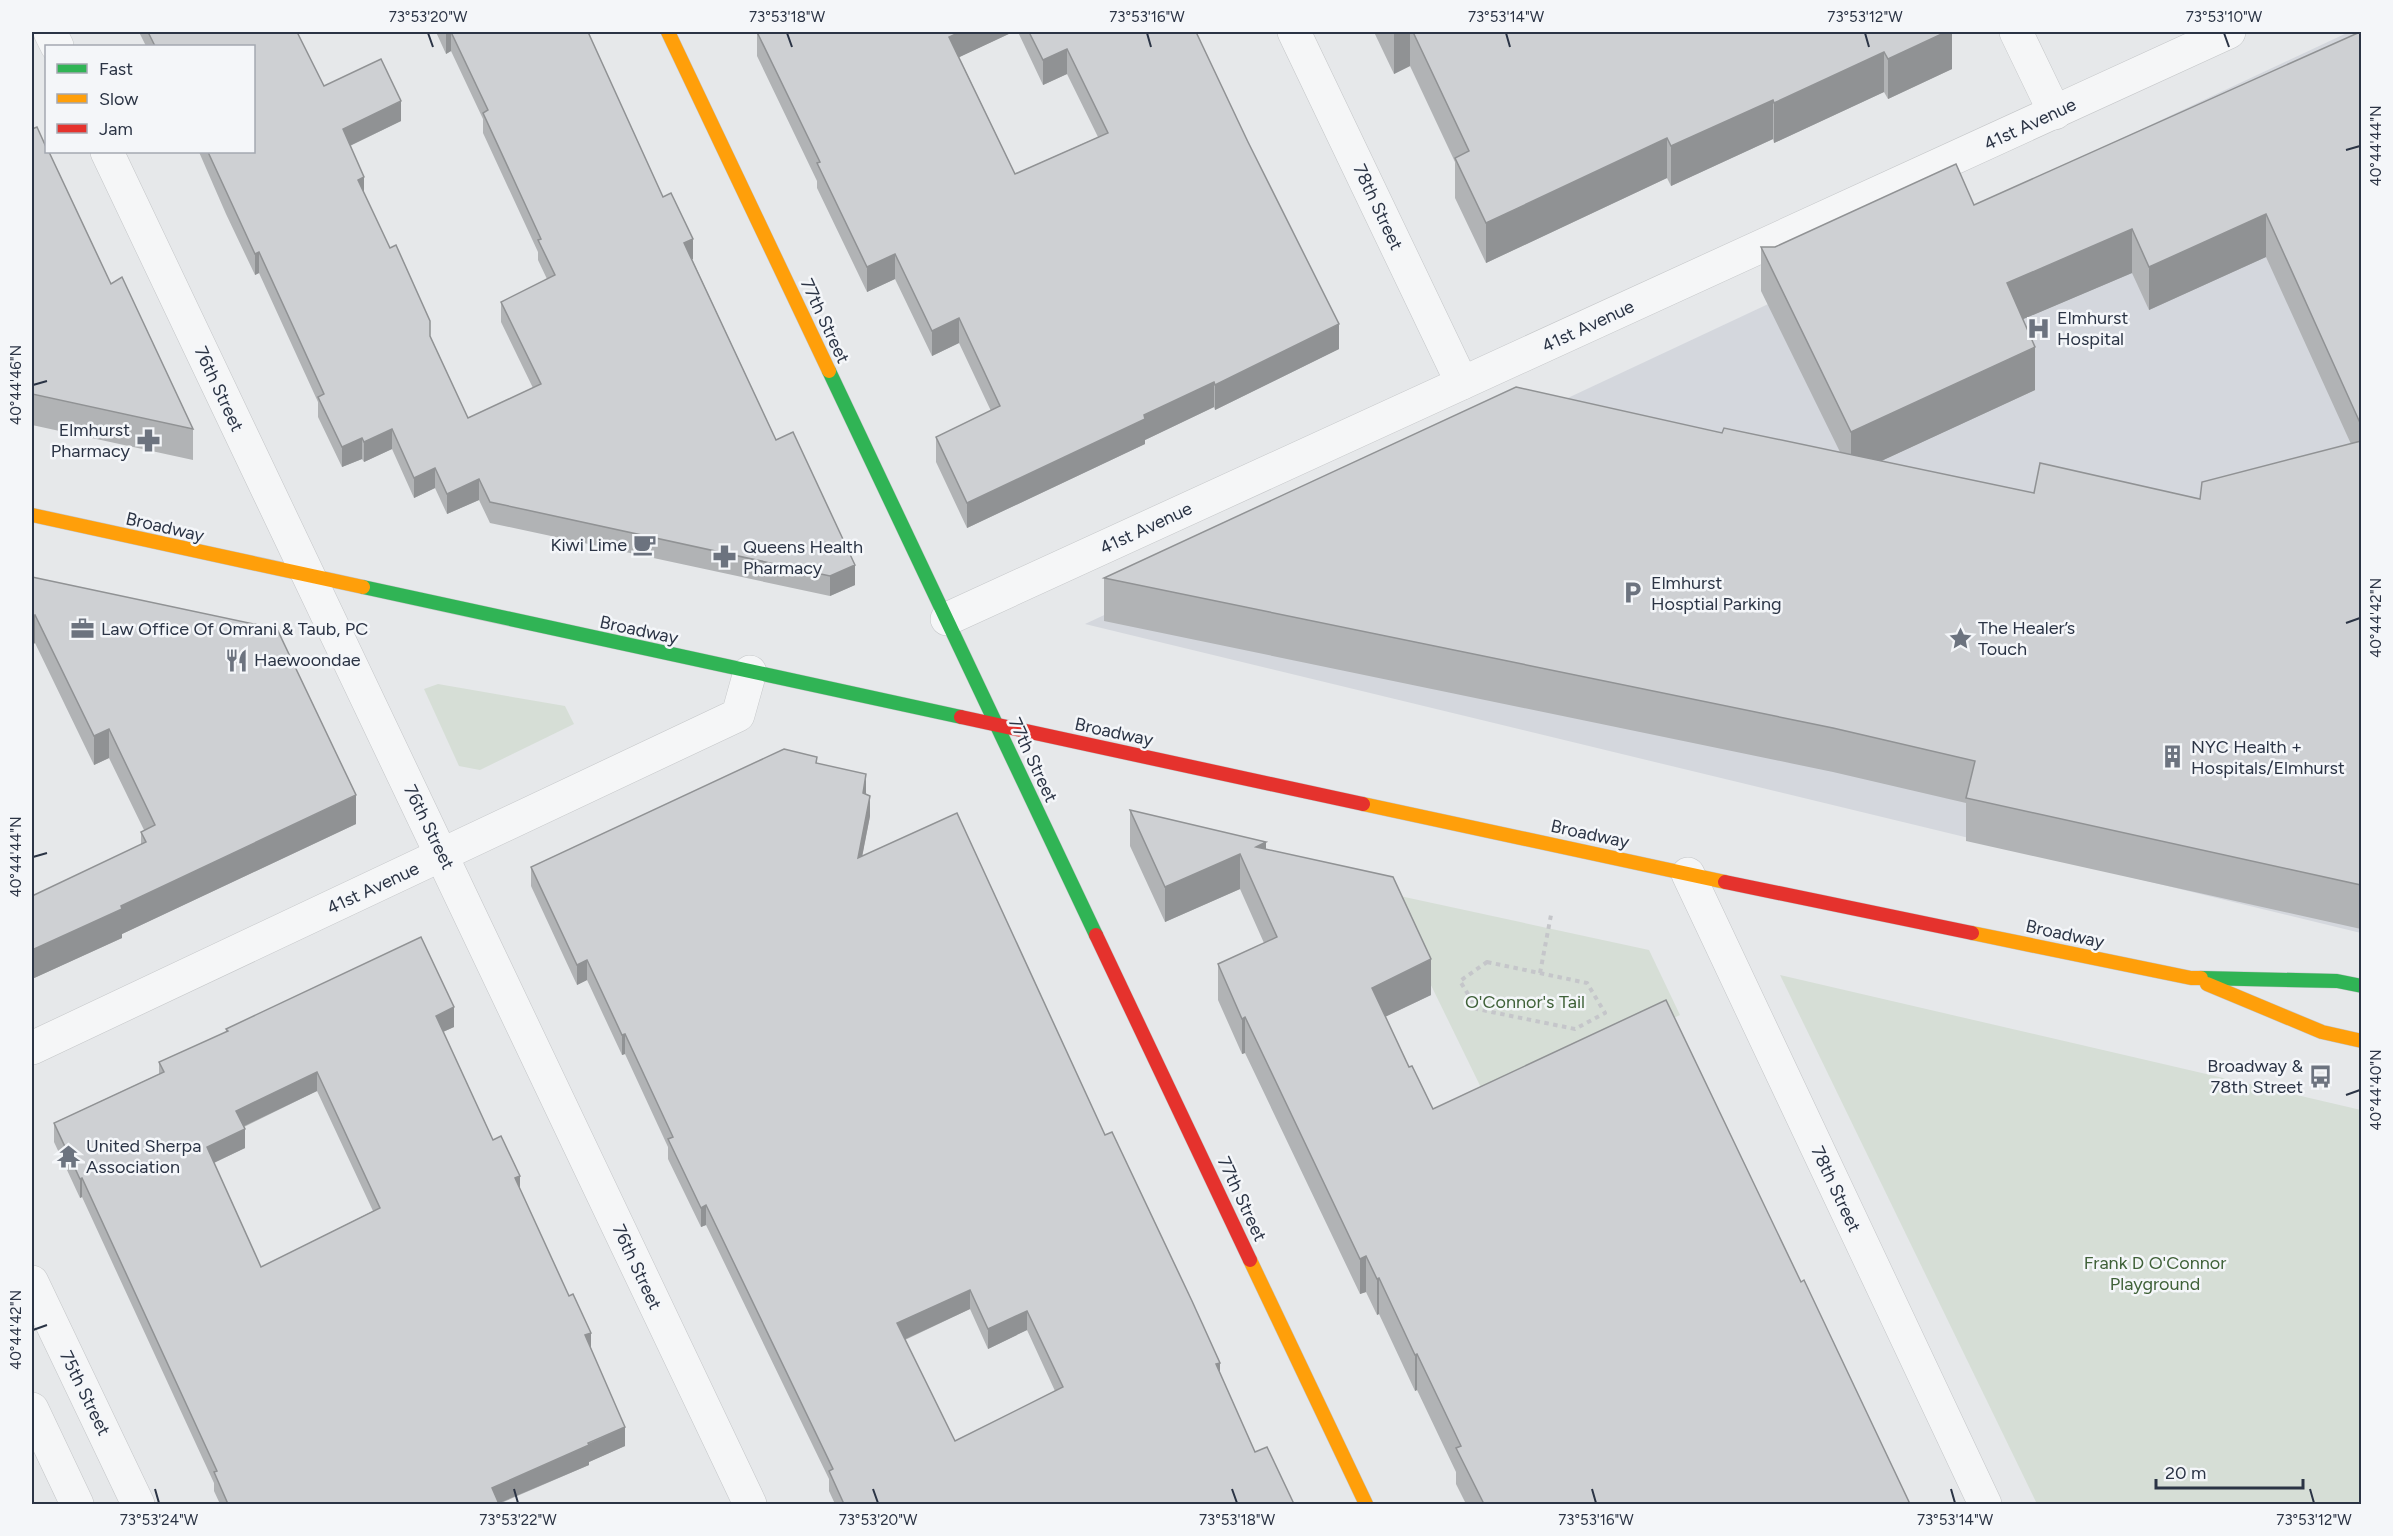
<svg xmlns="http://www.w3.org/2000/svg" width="2393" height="1536" viewBox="0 0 2393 1536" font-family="Figtree,sans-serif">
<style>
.built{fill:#d4d7dd}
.green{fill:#d6ded6}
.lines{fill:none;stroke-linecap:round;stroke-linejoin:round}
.street-casing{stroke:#c4c6c8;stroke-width:34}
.fast-casing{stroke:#c4c6c8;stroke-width:15}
.slow-casing{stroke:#c4c6c8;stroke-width:15}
.jam-casing{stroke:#c4c6c8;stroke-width:15}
.path{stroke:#c5c6ca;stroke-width:4;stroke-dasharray:4.5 4.5;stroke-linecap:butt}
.street{stroke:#f5f6f7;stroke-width:33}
.fast{stroke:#30b455;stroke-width:14}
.slow{stroke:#ff9f0a;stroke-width:14}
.jam{stroke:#e5322d;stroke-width:14}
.wall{fill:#b1b3b5;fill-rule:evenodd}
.shaded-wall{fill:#909294}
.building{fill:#ced0d3;stroke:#909294;stroke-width:1.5;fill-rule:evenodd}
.ticks{fill:none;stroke:#2b3445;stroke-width:2}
.labels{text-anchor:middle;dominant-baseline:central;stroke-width:5;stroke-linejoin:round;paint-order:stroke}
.street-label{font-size:18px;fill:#2b3445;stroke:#f4f6f9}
.poi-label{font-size:18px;fill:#2b3445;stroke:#f4f6f9;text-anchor:start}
.park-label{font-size:18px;fill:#3f6138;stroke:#f4f6f9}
.neatline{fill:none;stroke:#2b3445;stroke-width:2}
.ticks-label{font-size:15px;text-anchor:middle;fill:#2b3445}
</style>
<rect width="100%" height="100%" fill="#e6e8ea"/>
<path class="built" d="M 2349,32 L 2361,32 L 2361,933 L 1085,624 Z"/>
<g class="green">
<path d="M 438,684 L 565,706 L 574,724 L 480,770 L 459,766 L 424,689 Z"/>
<path d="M 1386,893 L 1649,950 L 1680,1015 L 1489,1104 Z"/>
<path d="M 1780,975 L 2361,1110 L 2361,1504 L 2037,1504 Z"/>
</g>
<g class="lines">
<defs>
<g id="street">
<path d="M 50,32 L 57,46"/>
<path d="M 1294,32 L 1462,383"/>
<path d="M 2016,32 L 2055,113"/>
<path d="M 107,152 L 750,1504"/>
<path d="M 947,619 L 2229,32"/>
<path d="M 1688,874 L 1985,1504"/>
<path d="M 32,1048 L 738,715 L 750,672"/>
<path d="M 32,1282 L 138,1504"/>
<path d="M 32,1409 L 77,1504"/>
</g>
<g id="fast">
<path d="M 829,371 L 1096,935"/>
<path d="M 363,587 L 961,717"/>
<path d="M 2201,978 L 2337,981 L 2362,986"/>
</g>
<g id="slow">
<path d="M 668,32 L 829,371"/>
<path d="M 32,515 L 363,587"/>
<path d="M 1363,804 L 1725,882"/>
<path d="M 1972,933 L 2191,978 L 2201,978"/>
<path d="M 2207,984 L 2322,1032 L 2362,1041"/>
<path d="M 1250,1260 L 1366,1504"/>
</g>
<g id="jam">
<path d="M 961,717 L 1363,804"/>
<path d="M 1725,882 L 1972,933"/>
<path d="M 1096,935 L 1250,1260"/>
</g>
</defs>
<use href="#street" class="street-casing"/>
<use href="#fast" class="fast-casing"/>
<use href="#slow" class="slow-casing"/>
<use href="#jam" class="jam-casing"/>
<g class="path">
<path d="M 1487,962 L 1587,983 L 1605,1013 L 1575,1029 L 1477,1009 L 1460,981 Z"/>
<path d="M 1540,973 L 1551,915"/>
</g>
<use href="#street" class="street"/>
<use href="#fast" class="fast"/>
<use href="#slow" class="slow"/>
<use href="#jam" class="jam"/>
</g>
<g class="wall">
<path d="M 139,32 L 297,32 L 324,86 L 401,121 L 350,146 L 364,193 L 468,418 L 533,388 L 501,322 L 501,302 L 547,279 L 538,260 L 538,252 L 483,133 L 483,119 L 451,51 L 446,54 L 436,32 L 588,32 L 663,197 L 693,259 L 692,259 L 776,440 L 855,585 L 830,596 L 490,523 L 479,500 L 447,514 L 435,488 L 414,498 L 392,449 L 364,462 L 362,459 L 342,467 L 318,417 L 318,402 L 259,273 L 255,275 L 226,214 L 199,152 L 254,152 L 254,46 L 146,46 Z"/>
<path d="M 756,32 L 1013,32 L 959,57 L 1015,174 L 1098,137 L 1067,74 L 1043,85 L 1018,32 L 1196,32 L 1339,349 L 1215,410 L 1214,407 L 1145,440 L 1145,444 L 967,528 L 936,462 L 936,437 L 991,411 L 959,343 L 932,356 L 895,279 L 867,292 L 817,188 L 817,181 L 757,56 L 757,34 Z"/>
<path d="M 1374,32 L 1952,32 L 1952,69 L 1888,99 L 1884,92 L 1774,143 L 1773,139 L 1671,186 L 1667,178 L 1486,263 L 1455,198 L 1455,162 L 1410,66 L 1394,74 Z"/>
<path d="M 2361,32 L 2361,929 L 1966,841 L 1966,803 L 1833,772 L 1104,621 L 1104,578 L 1722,433 L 1840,452 L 1761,291 L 1761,247 L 1775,247 L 1974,205 ZM 2266,257 L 2351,444 L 2200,499 L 2034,493 L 1881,461 L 2035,390 L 2023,319 L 2132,273 L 2149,310 Z"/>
<path d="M 32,129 L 111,284 L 193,429 L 193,460 L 32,425 Z"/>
<path d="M 32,577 L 356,824 L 122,934 L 122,938 L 32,979 L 141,845 L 141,832 L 144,830 L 109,758 L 94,765 L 35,643 L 32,645 Z"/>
<path d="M 817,763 L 866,795 L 870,816 L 862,856 L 1105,1135 L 1220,1373 L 1255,1452 L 1294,1504 L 835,1504 L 829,1491 L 829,1479 L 706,1225 L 701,1227 L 668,1159 L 668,1147 L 625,1054 L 622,1055 L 587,980 L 577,985 L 531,886 L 531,867 ZM 970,1309 L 988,1349 L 1027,1330 L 1055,1391 L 955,1441 L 905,1340 Z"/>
<path d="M 1130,810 L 1266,849 L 1431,995 L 1385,1017 L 1409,1067 L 1433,1109 L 1801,1282 L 1910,1504 L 1466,1504 L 1456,1484 L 1456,1472 L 1417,1390 L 1415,1391 L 1379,1314 L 1377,1315 L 1366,1292 L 1360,1294 L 1245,1053 L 1242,1054 L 1218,1000 L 1218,964 L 1264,943 L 1240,889 L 1165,922 L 1130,846 Z"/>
<path d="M 454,1027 L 443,1032 L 493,1140 L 520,1190 L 591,1348 L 625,1446 L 589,1462 L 589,1465 L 499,1504 L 220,1504 L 214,1491 L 214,1483 L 82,1197 L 80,1198 L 54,1142 L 54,1123 L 159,1074 L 159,1062 L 226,1032 L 226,1029 ZM 317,1091 L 373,1211 L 261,1267 L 214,1163 L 245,1148 L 244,1127 Z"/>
</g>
<g class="shaded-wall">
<path d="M 451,32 L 451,51 L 446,54 L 446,34 Z"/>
<path d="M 960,32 L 1013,32 L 949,62 L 949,37 Z"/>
<path d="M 1398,32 L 1410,32 L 1410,66 L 1394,74 L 1394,34 Z"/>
<path d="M 1946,32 L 1952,32 L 1952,69 L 1888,99 L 1888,59 Z"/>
<path d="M 1067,49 L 1067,74 L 1043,85 L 1043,60 Z"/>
<path d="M 1884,52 L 1884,92 L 1774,143 L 1774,103 Z"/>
<path d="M 1773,100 L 1773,139 L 1671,186 L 1671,146 Z"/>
<path d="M 401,101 L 401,121 L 343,149 L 343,129 Z"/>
<path d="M 1667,138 L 1667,178 L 1486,263 L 1486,223 Z"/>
<path d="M 364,177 L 364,197 L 358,180 Z"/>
<path d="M 2266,214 L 2266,257 L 2149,310 L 2149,267 Z"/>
<path d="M 2132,229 L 2132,273 L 2007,326 L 2007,283 Z"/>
<path d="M 693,239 L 693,259 L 684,263 L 684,243 Z"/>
<path d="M 259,252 L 259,273 L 255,275 L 255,254 Z"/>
<path d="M 895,254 L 895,279 L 867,292 L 867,267 Z"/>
<path d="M 959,318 L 959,343 L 932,356 L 932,331 Z"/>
<path d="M 1339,324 L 1339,349 L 1215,410 L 1215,385 Z"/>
<path d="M 2035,347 L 2035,390 L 1851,475 L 1851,432 Z"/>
<path d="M 1214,382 L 1214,407 L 1145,440 L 1145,444 L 967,528 L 967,503 L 1144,415 Z"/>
<path d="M 392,429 L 392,449 L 364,462 L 364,442 Z"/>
<path d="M 362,438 L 362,459 L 342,467 L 342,447 Z"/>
<path d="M 435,468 L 435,488 L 414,498 L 414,478 Z"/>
<path d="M 479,479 L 479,500 L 447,514 L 447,494 Z"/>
<path d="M 855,565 L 855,585 L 830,596 L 830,576 Z"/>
<path d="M 35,615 L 35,643 L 32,645 L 32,616 Z"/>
<path d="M 109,729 L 109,758 L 94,765 L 94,736 Z"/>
<path d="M 866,774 L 866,794 L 863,793 Z"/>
<path d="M 356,795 L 356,824 L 122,934 L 122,938 L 32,979 L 32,950 L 121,906 Z"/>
<path d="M 870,796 L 870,816 L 858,878 L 858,858 Z"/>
<path d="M 34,813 L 34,841 L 32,842 L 32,814 Z"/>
<path d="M 1266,842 L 1266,878 L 1256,847 Z"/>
<path d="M 1240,854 L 1240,889 L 1165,922 L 1165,887 Z"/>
<path d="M 1431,959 L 1431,995 L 1372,1023 L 1372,988 Z"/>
<path d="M 587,960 L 587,980 L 577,985 L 577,965 Z"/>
<path d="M 454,1007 L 454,1027 L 436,1035 L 436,1016 Z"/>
<path d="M 1245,1017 L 1245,1053 L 1242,1054 L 1242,1019 Z"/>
<path d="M 625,1034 L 625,1054 L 622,1055 L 622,1035 Z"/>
<path d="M 317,1072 L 317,1091 L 236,1130 L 236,1111 Z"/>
<path d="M 245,1129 L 245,1148 L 207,1166 L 207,1147 Z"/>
<path d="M 520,1176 L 520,1195 L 515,1178 Z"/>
<path d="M 82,1178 L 82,1197 L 80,1198 L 80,1179 Z"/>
<path d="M 706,1205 L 706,1225 L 701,1227 L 701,1208 Z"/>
<path d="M 1366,1256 L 1366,1292 L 1360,1294 L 1360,1259 Z"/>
<path d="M 1379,1278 L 1379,1314 L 1377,1315 L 1377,1279 Z"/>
<path d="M 970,1290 L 970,1309 L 897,1343 L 897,1323 Z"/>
<path d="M 1027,1311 L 1027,1330 L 988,1349 L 988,1329 Z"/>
<path d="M 591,1333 L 591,1352 L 585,1335 Z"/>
<path d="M 1417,1354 L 1417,1390 L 1415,1391 L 1415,1355 Z"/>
<path d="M 1220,1363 L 1220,1383 L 1216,1364 Z"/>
<path d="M 625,1427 L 625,1446 L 589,1462 L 589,1465 L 497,1504 L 492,1488 Z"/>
</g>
<g class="building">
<path d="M 148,32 L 297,32 L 324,86 L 381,59 L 401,101 L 343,129 L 364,177 L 358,180 L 390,248 L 396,245 L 430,321 L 430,336 L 468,418 L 541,384 L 501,302 L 555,275 L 538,240 L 541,239 L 483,113 L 488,110 L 451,32 L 588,32 L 663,197 L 671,193 L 693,239 L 684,243 L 776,440 L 793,432 L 855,565 L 830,576 L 490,502 L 479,479 L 447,494 L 435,468 L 414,478 L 392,429 L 364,442 L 362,438 L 342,447 L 318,397 L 324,394 L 259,252 L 255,254 L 208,152 L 254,152 L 254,46 L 155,46 Z"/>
<path d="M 757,32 L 960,32 L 949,37 L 1015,174 L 1108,133 L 1067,49 L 1043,60 L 1029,32 L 1196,32 L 1248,142 L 1339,324 L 1215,385 L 1214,382 L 1144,415 L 1145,419 L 967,503 L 936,437 L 1000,406 L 959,318 L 932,331 L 895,254 L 867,267 L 817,163 L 820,162 Z"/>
<path d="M 1413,32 L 1946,32 L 1888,59 L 1884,52 L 1774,103 L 1773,100 L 1671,146 L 1667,138 L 1486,223 L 1455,158 L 1469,151 Z"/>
<path d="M 2360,32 L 2361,32 L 2361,425 L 2266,214 L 2149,267 L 2132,229 L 2007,283 L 2035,347 L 1851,432 L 1761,247 L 1775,247 L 1956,164 L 1974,205 Z"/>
<path d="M 37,127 L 46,147 L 46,152 L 49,152 L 111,284 L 122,277 L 193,429 L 32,394 L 32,129 Z"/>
<path d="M 1516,387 L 1722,433 L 1724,428 L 2034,493 L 2040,463 L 2200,499 L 2202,482 L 2361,441 L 2361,885 L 1966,798 L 1975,761 L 1833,728 L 1104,578 Z"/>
<path d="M 32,577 L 277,629 L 356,795 L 121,906 L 122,909 L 32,950 L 32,896 L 146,842 L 141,832 L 155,825 L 109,729 L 94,736 L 35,615 L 32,616 Z"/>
<path d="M 784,749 L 817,757 L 816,763 L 866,774 L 863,793 L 870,796 L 858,858 L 957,813 L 1105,1135 L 1112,1132 L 1192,1301 L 1220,1363 L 1216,1364 L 1255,1452 L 1267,1447 L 1294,1504 L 844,1504 L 829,1471 L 833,1469 L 706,1205 L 701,1208 L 668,1139 L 673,1137 L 625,1034 L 622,1035 L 587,960 L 577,965 L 531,867 ZM 970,1290 L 988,1329 L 1027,1311 L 1063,1387 L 955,1441 L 897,1323 Z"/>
<path d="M 1130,810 L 1266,842 L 1256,847 L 1393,877 L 1431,959 L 1372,988 L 1409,1067 L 1412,1066 L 1433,1109 L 1666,1000 L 1801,1282 L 1804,1280 L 1910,1504 L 1484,1504 L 1456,1448 L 1461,1446 L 1417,1354 L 1415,1355 L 1379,1278 L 1377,1279 L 1366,1256 L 1360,1259 L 1245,1017 L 1242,1019 L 1218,964 L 1277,937 L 1240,854 L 1165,887 Z"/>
<path d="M 421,937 L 454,1007 L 436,1016 L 493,1140 L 501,1136 L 520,1176 L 515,1178 L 569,1296 L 573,1294 L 591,1333 L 585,1335 L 625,1427 L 588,1443 L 589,1445 L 492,1488 L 499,1504 L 228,1504 L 214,1472 L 217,1471 L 82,1178 L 80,1179 L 54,1123 L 164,1072 L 159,1062 L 228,1031 L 226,1029 ZM 317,1072 L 380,1208 L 261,1267 L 207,1147 L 245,1129 L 236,1111 Z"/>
</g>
<path class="ticks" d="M 428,33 L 433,47M 787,33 L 792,47M 1147,33 L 1151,47M 1506,33 L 1510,47M 1865,33 L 1869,47M 2224,33 L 2229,47M 2346,150 L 2360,146M 33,385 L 47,381M 2346,623 L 2360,618M 33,857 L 47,853M 2346,1095 L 2360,1090M 33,1330 L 47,1325M 155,1489 L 159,1503M 514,1489 L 518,1503M 873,1489 L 878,1503M 1232,1489 L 1237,1503M 1592,1489 L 1596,1503M 1951,1489 L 1955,1503M 2310,1489 L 2314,1503"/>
<defs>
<symbol id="hospital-bare" viewBox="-9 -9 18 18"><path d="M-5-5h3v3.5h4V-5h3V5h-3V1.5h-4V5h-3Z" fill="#6c737f" stroke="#f4f6f9" stroke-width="2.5" paint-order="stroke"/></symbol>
<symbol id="pharmacy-bare" viewBox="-9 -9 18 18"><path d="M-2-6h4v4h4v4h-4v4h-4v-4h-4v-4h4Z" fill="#6c737f" stroke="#f4f6f9" stroke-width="2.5" paint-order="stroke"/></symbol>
<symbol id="cafe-bare" viewBox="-9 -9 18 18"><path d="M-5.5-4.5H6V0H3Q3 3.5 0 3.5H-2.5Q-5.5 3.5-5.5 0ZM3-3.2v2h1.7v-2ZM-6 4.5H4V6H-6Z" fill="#6c737f" stroke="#f4f6f9" stroke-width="2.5" paint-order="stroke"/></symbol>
<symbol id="parking-bare" viewBox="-9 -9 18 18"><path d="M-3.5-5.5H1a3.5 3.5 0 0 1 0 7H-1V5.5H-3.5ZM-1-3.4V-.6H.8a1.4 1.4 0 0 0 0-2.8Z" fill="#6c737f" stroke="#f4f6f9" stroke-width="2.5" paint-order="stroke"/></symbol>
<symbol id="office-bare" viewBox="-9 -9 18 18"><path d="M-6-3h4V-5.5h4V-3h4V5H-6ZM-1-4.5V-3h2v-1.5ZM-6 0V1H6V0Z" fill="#6c737f" stroke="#f4f6f9" stroke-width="2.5" paint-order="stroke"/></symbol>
<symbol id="sight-bare" viewBox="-9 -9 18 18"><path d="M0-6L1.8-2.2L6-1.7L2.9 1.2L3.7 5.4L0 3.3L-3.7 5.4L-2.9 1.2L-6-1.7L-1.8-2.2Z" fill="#6c737f" stroke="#f4f6f9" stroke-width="2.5" paint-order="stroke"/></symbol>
<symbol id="restaurant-bare" viewBox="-9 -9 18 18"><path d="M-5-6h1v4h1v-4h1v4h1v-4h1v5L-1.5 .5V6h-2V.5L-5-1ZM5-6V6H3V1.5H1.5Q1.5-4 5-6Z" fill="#6c737f" stroke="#f4f6f9" stroke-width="2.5" paint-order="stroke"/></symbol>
<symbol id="building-bare" viewBox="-9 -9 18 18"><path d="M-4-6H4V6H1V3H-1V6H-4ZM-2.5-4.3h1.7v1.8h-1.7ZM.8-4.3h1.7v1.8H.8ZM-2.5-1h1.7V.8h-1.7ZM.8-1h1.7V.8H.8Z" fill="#6c737f" stroke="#f4f6f9" stroke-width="2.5" paint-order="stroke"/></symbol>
<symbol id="bus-bare" viewBox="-9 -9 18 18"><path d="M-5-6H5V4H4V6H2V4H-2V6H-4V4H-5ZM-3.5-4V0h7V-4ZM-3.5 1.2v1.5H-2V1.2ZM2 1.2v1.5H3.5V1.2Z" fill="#6c737f" stroke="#f4f6f9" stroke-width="2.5" paint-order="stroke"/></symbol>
<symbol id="temple-bare" viewBox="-9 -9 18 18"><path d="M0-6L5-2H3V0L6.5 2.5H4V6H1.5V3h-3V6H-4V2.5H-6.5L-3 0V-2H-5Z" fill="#6c737f" stroke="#f4f6f9" stroke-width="2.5" paint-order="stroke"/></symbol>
</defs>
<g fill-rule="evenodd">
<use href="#hospital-bare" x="2022" y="312" width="33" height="33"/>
<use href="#pharmacy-bare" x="132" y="424" width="33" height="33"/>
<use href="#cafe-bare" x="628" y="528" width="33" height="33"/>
<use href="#pharmacy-bare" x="708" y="540" width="33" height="33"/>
<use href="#parking-bare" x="1616" y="576" width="33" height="33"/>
<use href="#office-bare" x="66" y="612" width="33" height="33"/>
<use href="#sight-bare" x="1944" y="622" width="33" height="33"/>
<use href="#restaurant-bare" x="220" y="644" width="33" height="33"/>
<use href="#building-bare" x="2156" y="740" width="33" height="33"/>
<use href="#bus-bare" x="2304" y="1060" width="33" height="33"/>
<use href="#temple-bare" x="52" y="1140" width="33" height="33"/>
</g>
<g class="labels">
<g class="street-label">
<text transform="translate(2030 124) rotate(-25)">41st Avenue</text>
<text transform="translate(1378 207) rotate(65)">78th Street</text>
<text transform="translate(825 321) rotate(65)">77th Street</text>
<text transform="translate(1588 326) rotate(-25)">41st Avenue</text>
<text transform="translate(219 389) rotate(65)">76th Street</text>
<text transform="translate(165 527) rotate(13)">Broadway</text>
<text transform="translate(1146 528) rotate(-25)">41st Avenue</text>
<text transform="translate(639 630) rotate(12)">Broadway</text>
<text transform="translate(1114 732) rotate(12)">Broadway</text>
<text transform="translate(1033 760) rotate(65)">77th Street</text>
<text transform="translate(429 827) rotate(64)">76th Street</text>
<text transform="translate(1590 834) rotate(12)">Broadway</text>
<text transform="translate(373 888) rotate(-25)">41st Avenue</text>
<text transform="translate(2065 934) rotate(12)">Broadway</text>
<text transform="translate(1836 1189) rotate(65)">78th Street</text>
<text transform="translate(1242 1199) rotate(65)">77th Street</text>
<text transform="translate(637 1267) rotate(65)">76th Street</text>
<text transform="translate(85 1393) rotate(64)">75th Street</text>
</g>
<g class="poi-label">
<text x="2057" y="318">Elmhurst<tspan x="2057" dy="21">Hospital</tspan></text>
<text x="130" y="430" text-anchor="end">Elmhurst<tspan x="130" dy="21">Pharmacy</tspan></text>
<text x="627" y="545" text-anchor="end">Kiwi Lime</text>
<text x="743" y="547">Queens Health<tspan x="743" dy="21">Pharmacy</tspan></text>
<text x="1651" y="583">Elmhurst<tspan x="1651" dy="21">Hosptial Parking</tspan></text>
<text x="1978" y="628">The Healer’s<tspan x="1978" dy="21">Touch</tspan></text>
<text x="101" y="629">Law Office Of Omrani &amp; Taub, PC</text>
<text x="254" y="660">Haewoondae</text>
<text x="2191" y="747">NYC Health +<tspan x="2191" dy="21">Hospitals/Elmhurst</tspan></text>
<text x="2303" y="1066" text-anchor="end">Broadway &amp;<tspan x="2303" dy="21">78th Street</tspan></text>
<text x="86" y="1146">United Sherpa<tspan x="86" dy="21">Association</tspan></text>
</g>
<g class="park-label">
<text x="1525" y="1002">O'Connor's Tail</text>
<text x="2155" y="1263">Frank D O'Connor<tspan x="2155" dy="21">Playground</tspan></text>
</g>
</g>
<rect width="2393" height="1536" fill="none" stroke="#f4f6f9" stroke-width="66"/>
<rect x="45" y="45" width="210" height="108" fill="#f4f6f9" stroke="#a4a8b1" stroke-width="1.5"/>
<rect x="57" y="64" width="30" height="9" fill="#30b455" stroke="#a4a8b1" stroke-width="1.5"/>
<text x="99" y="75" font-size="18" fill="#2b3445">Fast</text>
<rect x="57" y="94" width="30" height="9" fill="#ff9f0a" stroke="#a4a8b1" stroke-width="1.5"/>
<text x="99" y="105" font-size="18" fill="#2b3445">Slow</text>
<rect x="57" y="124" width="30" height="9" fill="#e5322d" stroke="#a4a8b1" stroke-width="1.5"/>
<text x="99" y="135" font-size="18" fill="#2b3445">Jam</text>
<path d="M2156 1479v9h147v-9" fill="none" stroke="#2b3445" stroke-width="3"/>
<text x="2165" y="1479" font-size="18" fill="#2b3445" stroke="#f4f6f9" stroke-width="4.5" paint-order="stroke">20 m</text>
<rect x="33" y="33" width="2327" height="1470" class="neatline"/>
<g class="ticks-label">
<text x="428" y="22">73°53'20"W</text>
<text x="787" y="22">73°53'18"W</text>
<text x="1147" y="22">73°53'16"W</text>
<text x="1506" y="22">73°53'14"W</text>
<text x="1865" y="22">73°53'12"W</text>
<text x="2224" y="22">73°53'10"W</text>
<text transform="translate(2376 146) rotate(-90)" y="5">40°44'44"N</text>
<text transform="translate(16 385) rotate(-90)" y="5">40°44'46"N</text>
<text transform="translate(2376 618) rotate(-90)" y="5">40°44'42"N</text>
<text transform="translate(16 857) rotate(-90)" y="5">40°44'44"N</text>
<text transform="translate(2376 1090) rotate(-90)" y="5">40°44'40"N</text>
<text transform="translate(16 1330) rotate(-90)" y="5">40°44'42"N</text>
<text x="159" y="1525">73°53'24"W</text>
<text x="518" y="1525">73°53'22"W</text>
<text x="878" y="1525">73°53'20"W</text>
<text x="1237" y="1525">73°53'18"W</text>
<text x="1596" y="1525">73°53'16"W</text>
<text x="1955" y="1525">73°53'14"W</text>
<text x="2314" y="1525">73°53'12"W</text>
</g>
</svg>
